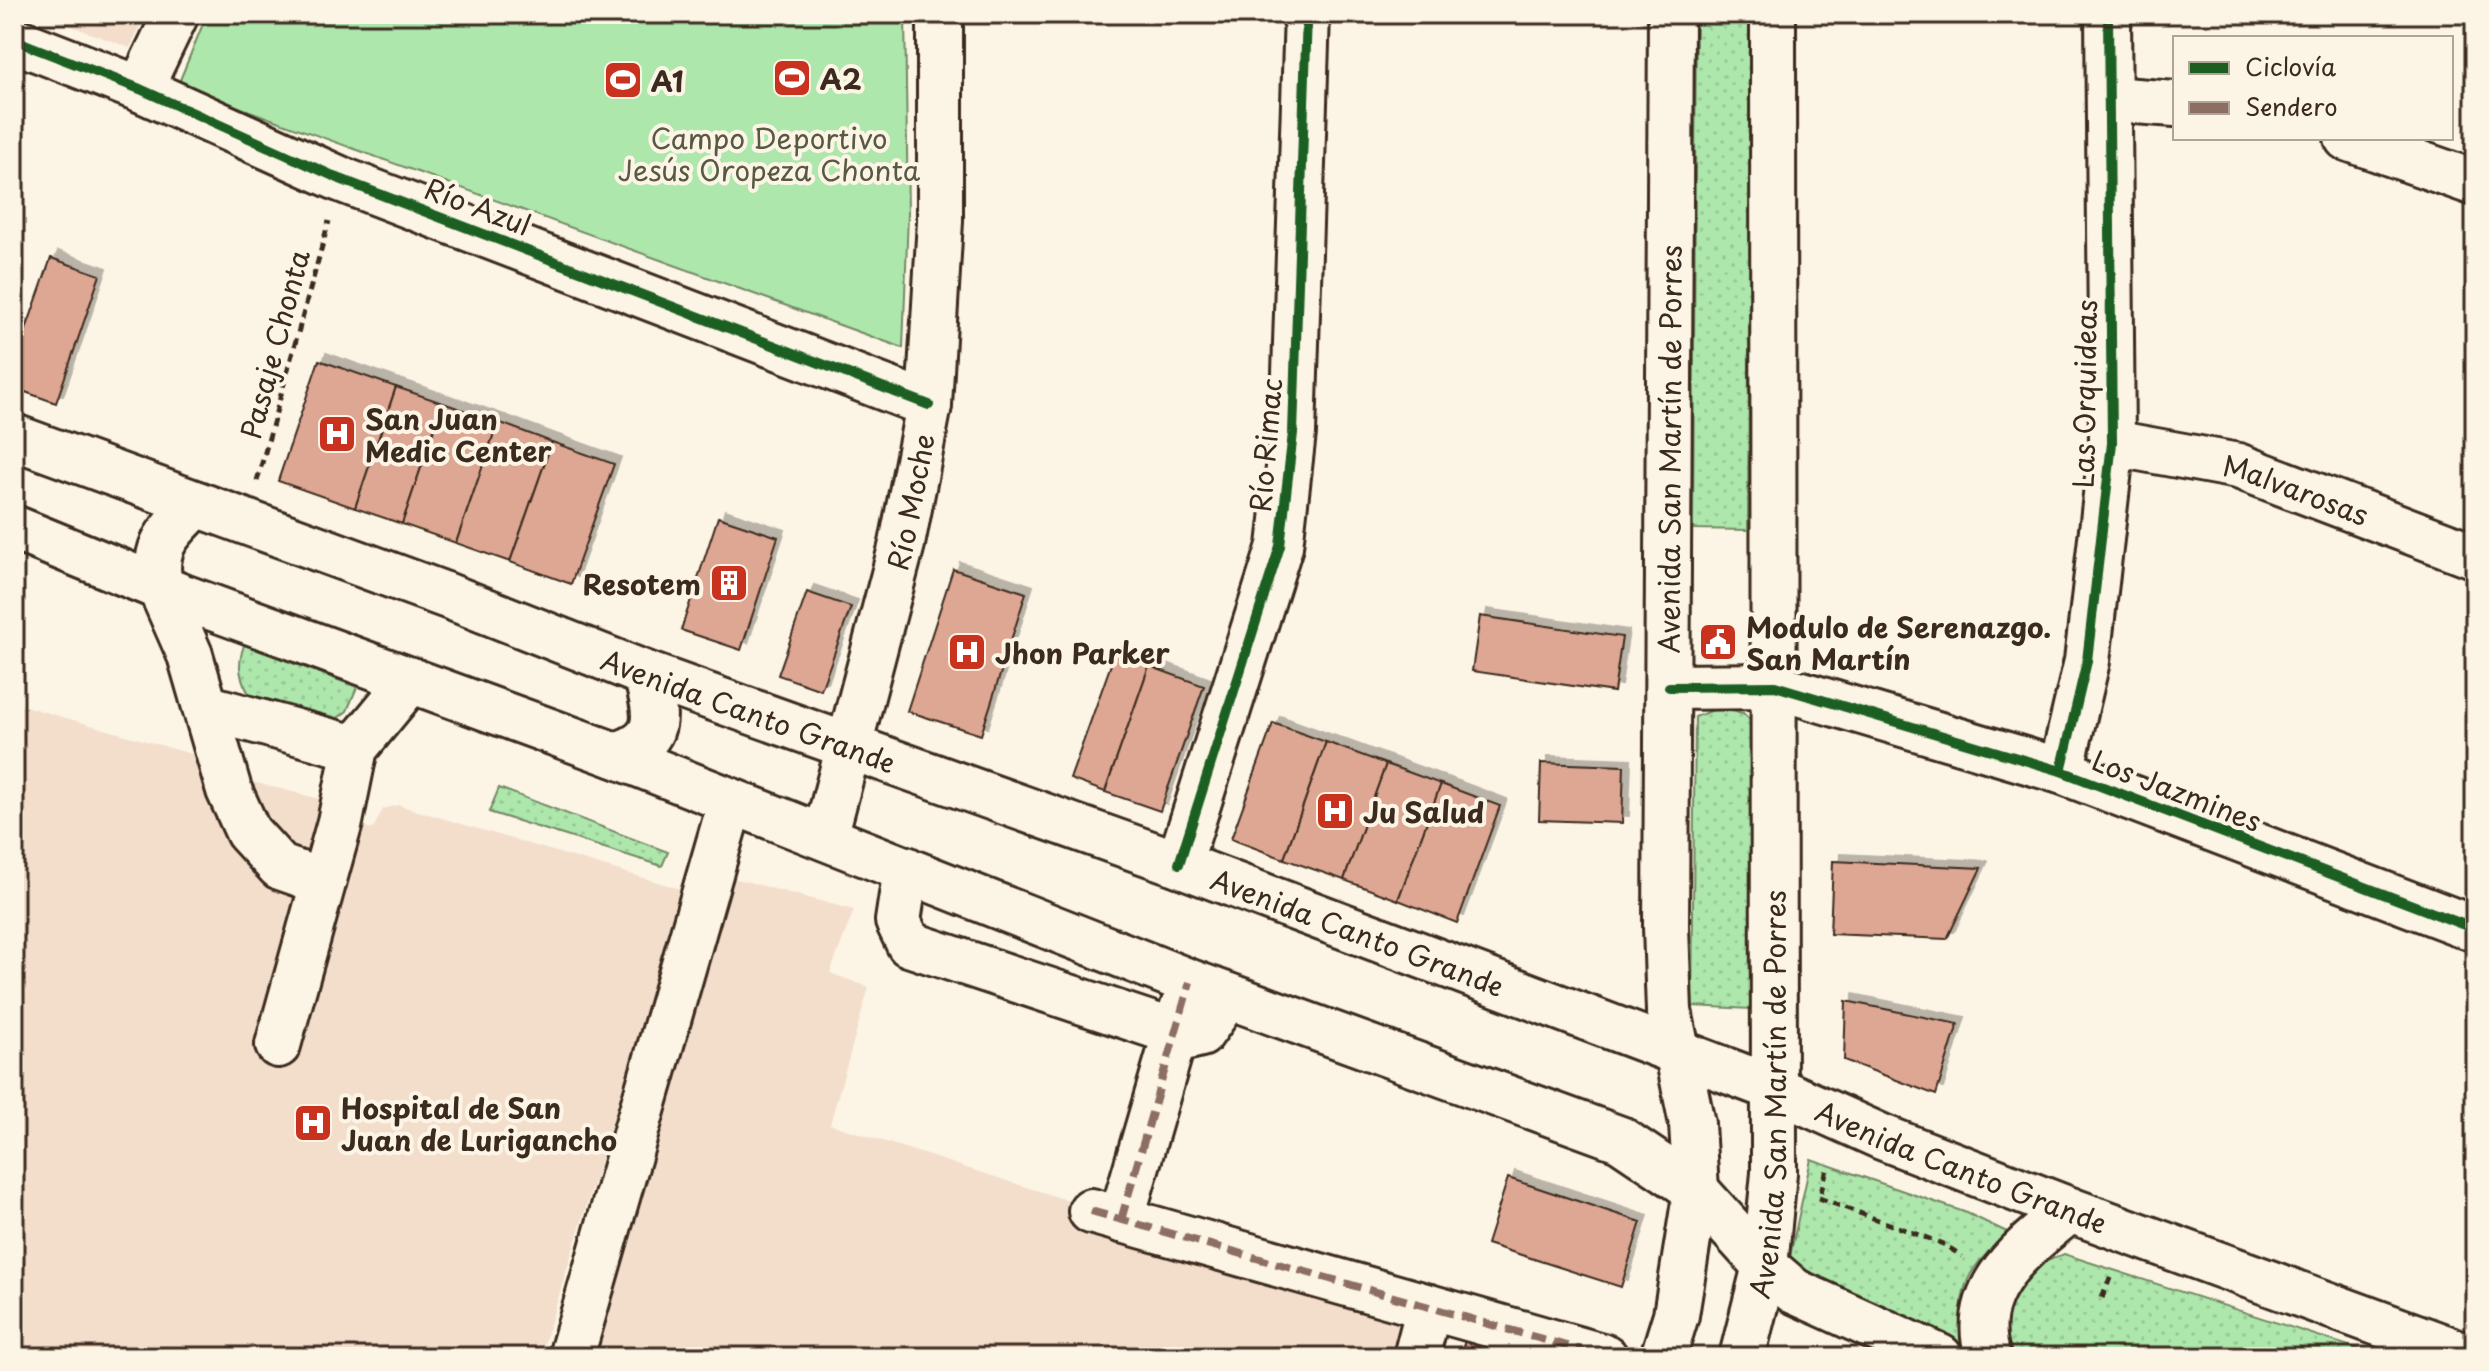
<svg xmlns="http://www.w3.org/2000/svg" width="2489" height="1371" viewBox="0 0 2489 1371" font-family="'Playpen Sans',sans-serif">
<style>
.built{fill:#f3decc}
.grass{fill:url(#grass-dots);stroke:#748865;stroke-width:2}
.park{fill:#ade7ac;stroke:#748865;stroke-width:2}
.building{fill:#dda793;stroke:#3b2a1e;stroke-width:2;filter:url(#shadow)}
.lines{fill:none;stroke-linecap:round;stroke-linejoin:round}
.minor-casing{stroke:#3b2a1e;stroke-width:50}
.major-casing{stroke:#3b2a1e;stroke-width:50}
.path{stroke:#3b2a1e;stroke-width:5;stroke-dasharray:8 6;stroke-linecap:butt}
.minor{stroke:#fcf5e5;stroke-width:44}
.major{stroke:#fcf5e5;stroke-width:44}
.quiet{stroke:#8d6e63;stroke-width:8;stroke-dasharray:16 8;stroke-linecap:butt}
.cycleway-casing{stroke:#fcf5e5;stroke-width:15}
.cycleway{stroke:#1b5e20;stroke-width:10}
.labels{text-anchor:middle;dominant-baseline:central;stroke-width:8;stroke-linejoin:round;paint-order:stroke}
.poi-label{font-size:28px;font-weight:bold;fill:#3b2a1e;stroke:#fcf5e5;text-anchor:start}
.park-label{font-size:28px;fill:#585942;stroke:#fcf5e5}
.street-label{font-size:28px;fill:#3b2a1e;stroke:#fcf5e5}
</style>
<defs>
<pattern id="grass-dots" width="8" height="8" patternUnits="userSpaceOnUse" patternTransform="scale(2)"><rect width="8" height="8" fill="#ade7ac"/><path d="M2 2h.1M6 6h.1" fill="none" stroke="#96c694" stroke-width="1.8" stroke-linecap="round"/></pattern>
<filter id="shadow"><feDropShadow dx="7" dy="-7" stdDeviation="0" flood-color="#0004"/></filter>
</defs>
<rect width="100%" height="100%" fill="#fcf5e5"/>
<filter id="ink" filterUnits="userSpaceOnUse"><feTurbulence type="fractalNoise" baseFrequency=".0125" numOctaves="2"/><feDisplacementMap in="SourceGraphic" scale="16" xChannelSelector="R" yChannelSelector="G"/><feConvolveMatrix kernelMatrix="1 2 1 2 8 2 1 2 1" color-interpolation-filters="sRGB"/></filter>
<g filter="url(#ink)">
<g class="built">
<path d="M 38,14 L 145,14 L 130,48 Z"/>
<path d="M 14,703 L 195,755 L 209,796 L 253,782 L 332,802 L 328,819 L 373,829 L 383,809 L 398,805 L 684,890 L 540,1357 L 14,1357 Z"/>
<path d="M 718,874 L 854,910 L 830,973 L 869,987 L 830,1124 L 1412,1311 L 1398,1357 L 574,1357 Z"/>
</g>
<g class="grass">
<path d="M 1696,14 L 1751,14 L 1748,530 L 1693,529 Z"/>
<path d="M 244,645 L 357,687 L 347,711 L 335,720 L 251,697 C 239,678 237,666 244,645 Z"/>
<path d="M 1716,709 L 1743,713 L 1754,724 L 1751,1009 L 1692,1006 L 1695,717 Z"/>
<path d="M 499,788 L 668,852 L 662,866 L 489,812 Z"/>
<path d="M 1811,1159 L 1967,1213 L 2011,1234 C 1961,1268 1955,1297 1966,1355 L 1786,1275 Z"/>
<path d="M 2064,1254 L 2383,1357 L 2003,1357 L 1999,1308 L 2028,1269 Z"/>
</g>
<path class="park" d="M 207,14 L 905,14 L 908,214 L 903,348 L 178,85 Z"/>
<g class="building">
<path d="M 51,258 L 100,275 L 56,403 L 14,388 L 14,364 Z"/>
<path d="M 14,325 L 26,329 L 14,364 Z"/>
<path d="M 319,360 L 396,387 L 355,508 L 278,481 Z"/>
<path d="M 396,387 L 443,403 L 402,524 L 355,508 Z"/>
<path d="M 443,403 L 498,422 L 456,543 L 402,524 Z"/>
<path d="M 498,422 L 552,442 L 510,562 L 456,543 Z"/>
<path d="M 552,442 L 614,464 L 571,584 L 510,562 Z"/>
<path d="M 718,517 L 778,537 L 741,650 L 681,630 Z"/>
<path d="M 953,569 L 1026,593 L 981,735 L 907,711 Z"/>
<path d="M 807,592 L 851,607 L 821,690 L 778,675 Z"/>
<path d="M 1480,616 L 1622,637 L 1614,692 L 1472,671 Z"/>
<path d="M 1115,653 L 1149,666 L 1105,792 L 1070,779 Z"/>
<path d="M 1149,666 L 1204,686 L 1160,811 L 1105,792 Z"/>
<path d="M 1273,723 L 1326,742 L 1284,859 L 1231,839 Z"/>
<path d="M 1326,742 L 1386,764 L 1344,880 L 1284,859 Z"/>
<path d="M 1541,763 L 1624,766 L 1622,823 L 1539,820 Z"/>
<path d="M 1386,764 L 1441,784 L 1398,900 L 1344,880 Z"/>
<path d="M 1441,784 L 1500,806 L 1457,923 L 1398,900 Z"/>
<path d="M 1833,861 L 1981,868 L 1947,939 L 1830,934 Z"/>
<path d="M 1846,1001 L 1958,1024 L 1936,1095 L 1844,1060 Z"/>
<path d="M 1508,1178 L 1641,1222 L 1621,1287 L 1487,1244 Z"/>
<path d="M 1467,1334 L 1541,1357 L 1460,1357 Z"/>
</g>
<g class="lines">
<defs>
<g id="minor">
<path d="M 14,40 L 140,89 L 340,179 L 929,405"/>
<path d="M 140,89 L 176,14"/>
<path d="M 2109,99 L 2175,104"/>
<path d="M 2347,138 L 2475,183"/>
<path id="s1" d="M 2112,443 L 2238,466 L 2475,556"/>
<path d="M 160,587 L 190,655 L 229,790 L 248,832 L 280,867 L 323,882"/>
<path d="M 1669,687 L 1775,686 L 2061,771 L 2475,929"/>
<path d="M 205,707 L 355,748"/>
<path d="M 2061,771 L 2087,661 L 2112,443 L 2108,14"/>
<path id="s2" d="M 825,837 L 902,544 L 929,405 L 940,221 L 940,14"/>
<path d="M 1179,864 L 1280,546 L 1293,433 L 1307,14"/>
<path d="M 906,869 L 898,921 L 909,944 L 1189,1037 L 1201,1034 L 1228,996"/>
<path d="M 278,1045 L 340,822 L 355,748 L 411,680"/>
<path d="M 1091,1211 L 1605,1357"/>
<path d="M 1121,1220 L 1183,1007"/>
<path d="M 571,1357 L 731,801"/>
<path d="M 1416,1357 L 1429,1307"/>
</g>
<g id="major">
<path id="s3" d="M 14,437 L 448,596 L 646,674 L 1179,864 L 1773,1088 L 1882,1137 L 2070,1210 L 2471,1357"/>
<path d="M 14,528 L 183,597 L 615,755 L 1190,982 L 1620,1139 L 1696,1190 L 1765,1266 L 1794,1291 L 1940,1357"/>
<path d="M 160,587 C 152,544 169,532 197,504"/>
<path d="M 615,755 C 664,741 657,716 646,674"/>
<path id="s4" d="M 1663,1357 L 1676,1315 L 1696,1190 L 1692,1124 L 1669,1011 L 1666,927 L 1671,14"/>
<path id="s5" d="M 1742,1357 L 1765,1266 L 1774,1173 L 1773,14"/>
<path d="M 1988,1357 C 1967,1287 2023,1249 2070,1210"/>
</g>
</defs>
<use href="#minor" class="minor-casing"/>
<use href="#major" class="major-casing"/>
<g class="path">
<path d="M 257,481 L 329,221"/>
<path d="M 1821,1192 L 1828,1165"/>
<path d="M 1819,1198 L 1943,1244 L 1962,1256"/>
<path d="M 2102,1298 L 2112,1273"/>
</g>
<use href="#minor" class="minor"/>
<use href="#major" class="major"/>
<g class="quiet">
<path d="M 1091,1211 L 1605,1357"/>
<path d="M 1121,1220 L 1190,982"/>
</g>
<defs>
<g id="cycleway">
<path d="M 14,40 L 140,89 L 340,179 L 929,405"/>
<path d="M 1669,687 L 1775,686 L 2061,771 L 2475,929"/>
<path d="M 2061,771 L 2087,661 L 2112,443 L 2108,14"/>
<path d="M 1179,864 L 1280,546 L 1293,433 L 1307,14"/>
</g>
</defs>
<use href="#cycleway" class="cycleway-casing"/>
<use href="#cycleway" class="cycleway"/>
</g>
</g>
<defs>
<symbol id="stadium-square" viewBox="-11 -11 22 22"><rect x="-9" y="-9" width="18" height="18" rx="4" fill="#c8321e" stroke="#fcf5e5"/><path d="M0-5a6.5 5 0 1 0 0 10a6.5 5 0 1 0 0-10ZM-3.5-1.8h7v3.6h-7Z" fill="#fff"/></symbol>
<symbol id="hospital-square" viewBox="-11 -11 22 22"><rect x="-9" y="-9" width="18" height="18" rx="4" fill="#c8321e" stroke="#fcf5e5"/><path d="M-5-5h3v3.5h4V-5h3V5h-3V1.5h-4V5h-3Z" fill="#fff"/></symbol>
<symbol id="building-square" viewBox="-11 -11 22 22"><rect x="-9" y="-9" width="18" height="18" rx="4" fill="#c8321e" stroke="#fcf5e5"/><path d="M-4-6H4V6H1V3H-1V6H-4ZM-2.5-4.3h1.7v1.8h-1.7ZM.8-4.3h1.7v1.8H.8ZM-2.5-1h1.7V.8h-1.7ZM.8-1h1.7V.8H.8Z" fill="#fff"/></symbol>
<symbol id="civic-square" viewBox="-11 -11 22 22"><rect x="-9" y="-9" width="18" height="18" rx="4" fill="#c8321e" stroke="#fcf5e5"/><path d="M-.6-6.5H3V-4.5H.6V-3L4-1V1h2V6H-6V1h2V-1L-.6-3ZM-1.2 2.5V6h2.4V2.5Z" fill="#fff"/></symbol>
</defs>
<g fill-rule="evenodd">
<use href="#stadium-square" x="770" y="56" width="44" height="44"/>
<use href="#stadium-square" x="601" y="58" width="44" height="44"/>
<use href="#hospital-square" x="315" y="412" width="44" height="44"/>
<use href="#building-square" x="707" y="561" width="44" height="44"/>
<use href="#civic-square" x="1696" y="620" width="44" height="44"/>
<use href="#hospital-square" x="945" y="630" width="44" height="44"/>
<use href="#hospital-square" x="1313" y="789" width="44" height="44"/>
<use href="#hospital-square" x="291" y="1101" width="44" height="44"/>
</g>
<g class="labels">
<g class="poi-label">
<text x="820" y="78">A2</text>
<text x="651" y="80">A1</text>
<text x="365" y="418">San Juan<tspan x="365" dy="32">Medic Center</tspan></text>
<text x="701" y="583" text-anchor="end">Resotem</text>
<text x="1746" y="626">Modulo de Serenazgo.<tspan x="1746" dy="32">San Martín</tspan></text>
<text x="995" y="652">Jhon Parker</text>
<text x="1363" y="811">Ju Salud</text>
<text x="341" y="1107">Hospital de San<tspan x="341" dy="32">Juan de Lurigancho</tspan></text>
</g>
<g class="park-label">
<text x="769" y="137">Campo Deportivo<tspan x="769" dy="32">Jesús Oropeza Chonta</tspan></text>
</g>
<g class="street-label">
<text transform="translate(478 206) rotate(21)">Río Azul</text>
<text transform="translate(274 344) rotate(-75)">Pasaje Chonta</text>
<text transform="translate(2084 394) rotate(-89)">Las Orquideas</text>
<text transform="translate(1265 445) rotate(-85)">Río Rimac</text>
<text stroke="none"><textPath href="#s4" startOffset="914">Avenida San Martín de Porres</textPath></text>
<text stroke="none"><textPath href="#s1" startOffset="190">Malvarosas</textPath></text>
<text stroke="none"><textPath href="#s2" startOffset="346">Río Moche</textPath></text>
<text stroke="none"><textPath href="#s3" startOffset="784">Avenida Canto Grande</textPath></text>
<text transform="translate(2177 790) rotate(21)">Los Jazmines</text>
<text stroke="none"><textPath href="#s3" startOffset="1432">Avenida Canto Grande</textPath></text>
<text stroke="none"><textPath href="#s5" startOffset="266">Avenida San Martín de Porres</textPath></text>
<text stroke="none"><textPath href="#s3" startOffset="2080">Avenida Canto Grande</textPath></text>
</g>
</g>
<rect width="2489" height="1371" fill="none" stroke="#fcf5e5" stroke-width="48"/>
<rect x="24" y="24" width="2441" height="1323" fill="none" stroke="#3b2a1e" stroke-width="3" filter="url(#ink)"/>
<rect x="2173" y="36" width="280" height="104" fill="#fcf5e5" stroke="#afa495" stroke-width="2"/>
<rect x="2189" y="62" width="40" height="12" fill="#1b5e20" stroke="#afa495" stroke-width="2"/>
<text x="2245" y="76" font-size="24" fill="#3b2a1e">Ciclovía</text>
<rect x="2189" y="102" width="40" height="12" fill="#8d6e63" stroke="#afa495" stroke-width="2"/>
<text x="2245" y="116" font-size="24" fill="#3b2a1e">Sendero</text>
</svg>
